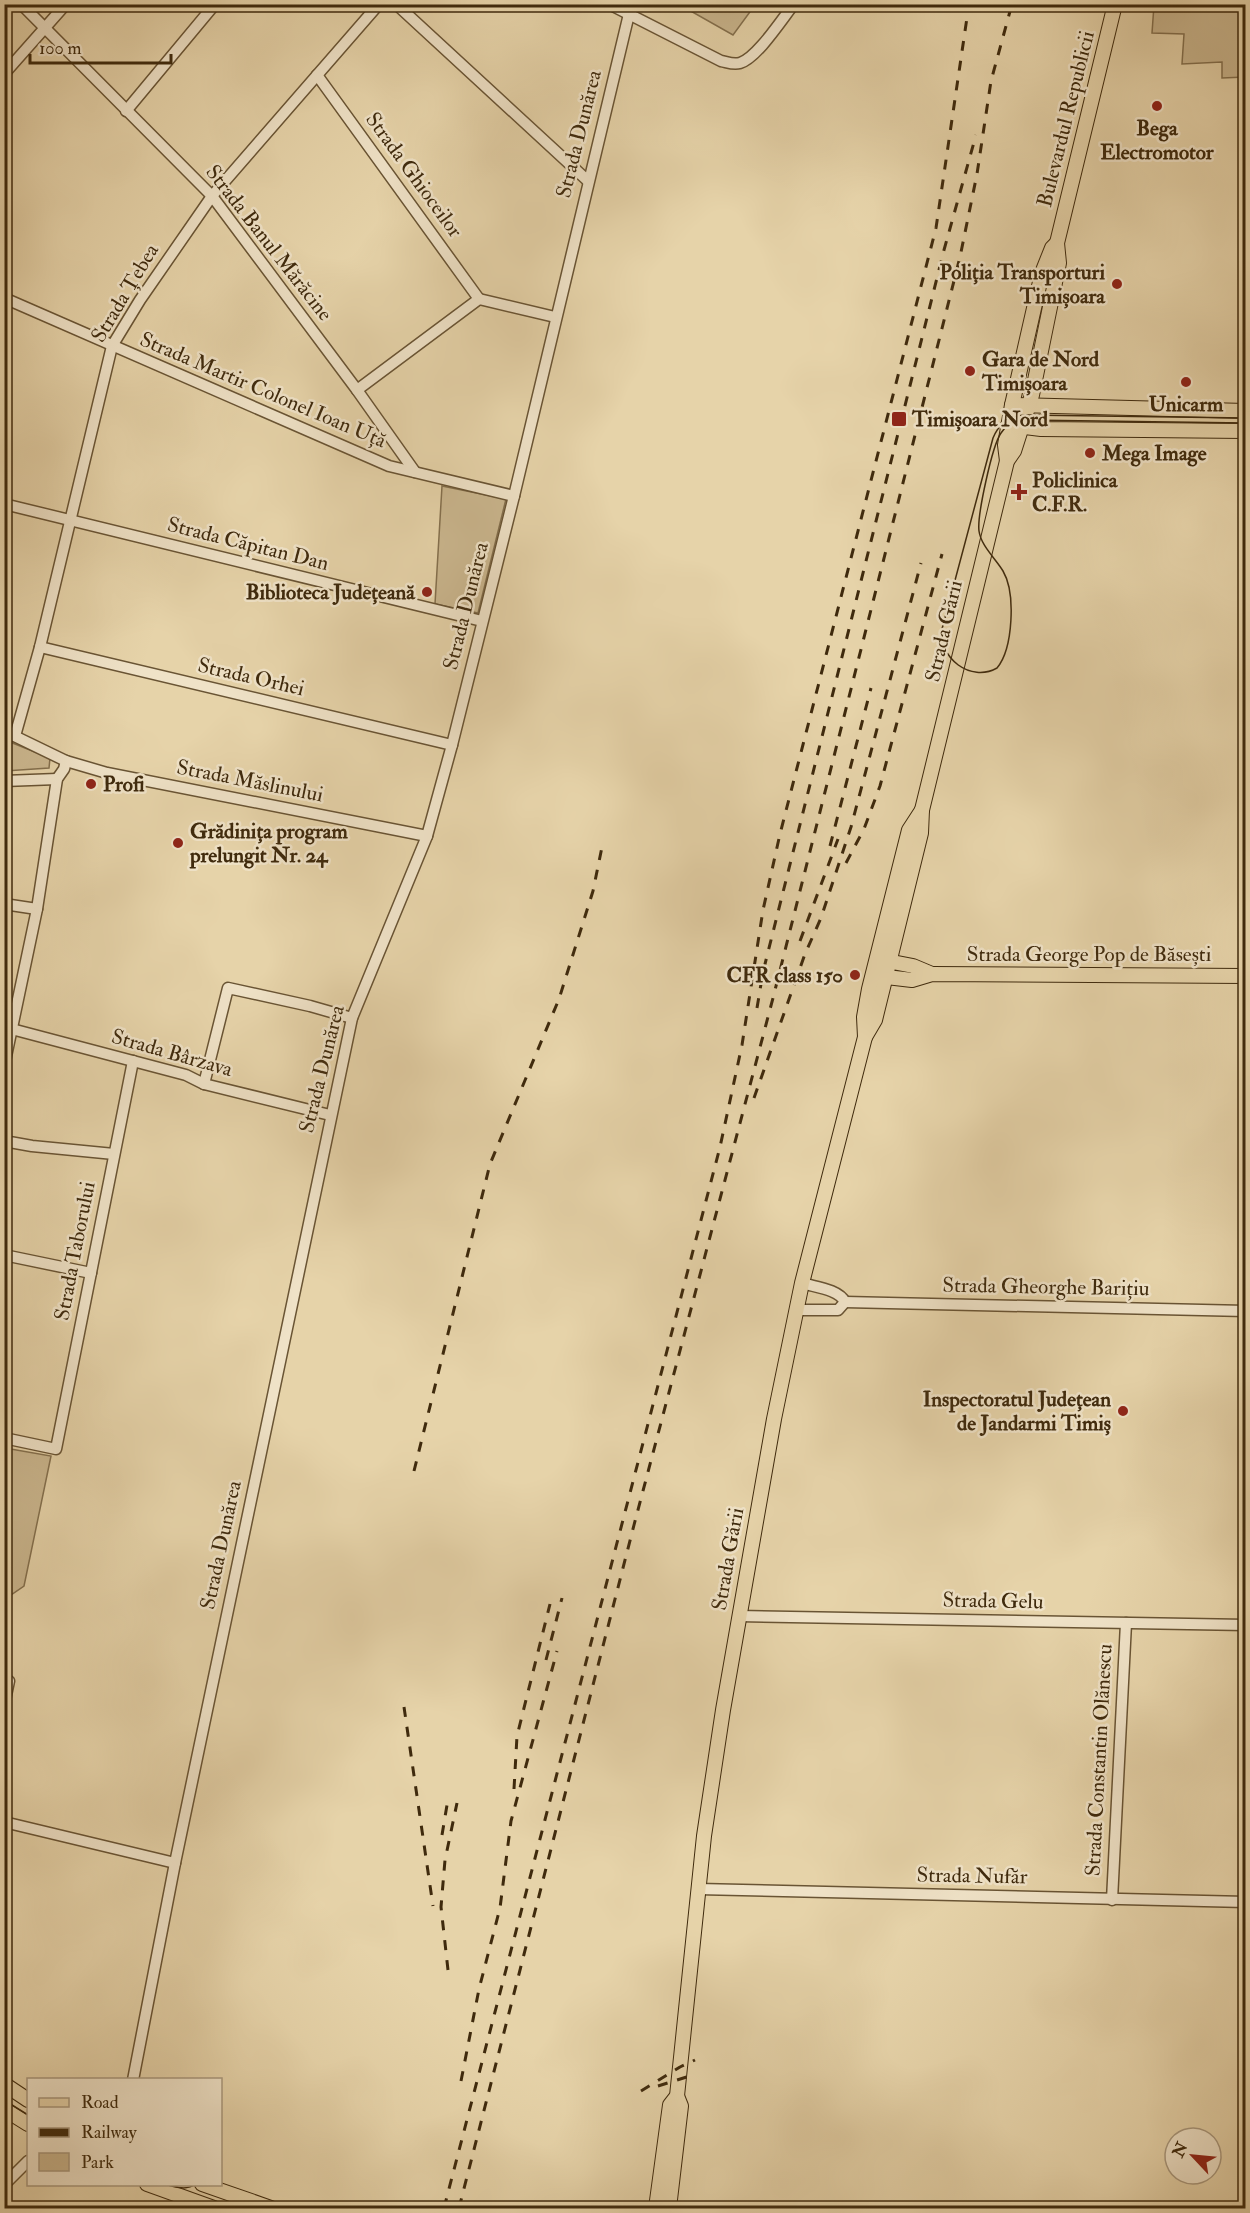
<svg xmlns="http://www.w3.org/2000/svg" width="1250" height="2213" viewBox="0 0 1250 2213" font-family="'IM FELL Double Pica',serif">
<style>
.green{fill:#cab68e;stroke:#84704e;stroke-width:1.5}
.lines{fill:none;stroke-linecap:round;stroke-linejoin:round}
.minor-casing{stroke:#695434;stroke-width:13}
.major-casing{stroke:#3f2a0d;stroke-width:16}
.minor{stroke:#efe2c7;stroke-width:10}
.major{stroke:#e6d3a9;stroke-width:14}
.tram{stroke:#3f2a0d;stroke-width:1.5}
.rail{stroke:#3f2a0d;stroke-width:3;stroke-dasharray:10 10;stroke-linecap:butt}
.poi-dot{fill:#8f2418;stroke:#efe2c7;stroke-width:2}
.labels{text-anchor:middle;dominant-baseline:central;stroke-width:5;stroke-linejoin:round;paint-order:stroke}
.street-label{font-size:21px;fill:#3f2a0d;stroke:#efe2c7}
.poi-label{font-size:21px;font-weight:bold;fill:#3f2a0d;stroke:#efe2c7;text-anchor:start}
</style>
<rect width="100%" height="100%" fill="#e6d3a9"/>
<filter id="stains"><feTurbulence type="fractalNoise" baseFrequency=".00333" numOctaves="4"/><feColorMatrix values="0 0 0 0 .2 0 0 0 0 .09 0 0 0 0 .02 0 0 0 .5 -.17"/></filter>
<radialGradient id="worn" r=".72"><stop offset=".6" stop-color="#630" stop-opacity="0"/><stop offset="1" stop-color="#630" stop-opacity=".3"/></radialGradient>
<g class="green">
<path d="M 680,5 L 755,5 L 733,35 Z"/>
<path d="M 1154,5 L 1245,5 L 1245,77 L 1222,78 L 1222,62 L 1182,64 L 1184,34 L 1152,33 Z"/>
<path d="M 442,486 L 506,499 L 478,613 L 435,604 Z"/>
<path d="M 5,740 L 50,758 L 49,768 L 5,771 Z"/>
<path d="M 5,1448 L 51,1456 L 24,1586 L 5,1599 Z"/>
</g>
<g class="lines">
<defs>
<g id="minor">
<path d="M 21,4 L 212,196 L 357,390 L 415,472"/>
<path d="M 396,4 L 588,181"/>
<path d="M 609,4 L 721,61 C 727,62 733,65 740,63 C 757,58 782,19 794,4"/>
<path d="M 4,74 L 66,4"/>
<path d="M 317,75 L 479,299"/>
<path d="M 126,111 L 215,4"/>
<path d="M 4,298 L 389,466 L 514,496"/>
<path d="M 357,390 L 479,299 L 555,317"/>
<path d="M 4,504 L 482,621"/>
<path d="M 40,647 L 452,745"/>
<path d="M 4,731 L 66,761 L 107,773 L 427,836"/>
<path d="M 15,736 L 40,647 L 112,346 L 140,300 L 212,196 L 379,4"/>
<path d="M 4,781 L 57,779"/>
<path d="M 4,904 L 37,909"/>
<path d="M 4,1027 L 186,1075 L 204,1084 L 330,1115"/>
<path d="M 4,1066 L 37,909 L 57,779 L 64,769 L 66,761"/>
<path d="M 204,1084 L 228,988 L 310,1006 L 352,1018"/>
<path d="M 4,1141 L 32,1146 L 114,1154"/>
<path d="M 4,1255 L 91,1273"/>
<path d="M 845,1302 L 1246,1311"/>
<path d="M 796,1310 L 838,1310 L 845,1302 C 839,1289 814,1287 802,1283"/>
<path d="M 4,1438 L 56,1449 L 133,1061"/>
<path d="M 739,1616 L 1246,1625"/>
<path d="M 4,1705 L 9,1681"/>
<path d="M 4,1822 L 175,1863"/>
<path d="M 698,1889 L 1246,1902"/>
<path d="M 1112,1900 L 1126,1623"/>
<path d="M 133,2080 L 175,1863 L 352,1018 L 427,836 L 452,745 L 514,496 L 629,14"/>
<path d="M 4,2185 L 28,2161"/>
</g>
<g id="major">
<path d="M 1012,405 L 1246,411"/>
<path d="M 1008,425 L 1041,429 L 1246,431"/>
<path d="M 1007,461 L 1005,445 L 1012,405 L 1042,273 L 1052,248 L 1057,243"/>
<path d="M 882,960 L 913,966 L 932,974"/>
<path d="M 878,976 L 912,980 L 932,974 L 1246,976"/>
<path d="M 865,1037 L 875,1020 L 921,833 L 922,810 L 1007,461 L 1014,451 L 1032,395 L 1059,263 L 1057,243 L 1115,4"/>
<path d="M 4,2084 L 28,2100"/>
<path d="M 4,2109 L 28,2124"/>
<path d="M 147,2184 L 214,2208"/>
<path d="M 202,2184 L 271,2208"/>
<path d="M 656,2208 L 670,2105 L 677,2096 L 704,1836 L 723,1710 L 774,1419 L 802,1283 L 865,1037 L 864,1017 L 869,989 L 909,830 L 922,810"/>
<path d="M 669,2208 L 681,2106 L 677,2096"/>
</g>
</defs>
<use href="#minor" class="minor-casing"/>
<use href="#major" class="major-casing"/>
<use href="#minor" class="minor"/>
<use href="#major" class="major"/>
<g class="tram">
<path d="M 1246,418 L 1025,415 C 1010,416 999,423 993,438 L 942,629 C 938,658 971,683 997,668 C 1013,649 1016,593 1003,571 C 996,559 981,546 979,531 C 977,516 992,446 1001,433 C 1006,425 1014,421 1024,420 L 1246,423"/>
<path d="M 4,2100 L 28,2115"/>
<path d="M 164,2184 C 175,2187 186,2191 196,2184"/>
</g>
<g class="rail">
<path d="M 830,846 L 871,688"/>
<path d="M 846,863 L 864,829 L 880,786 L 942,554"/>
<path d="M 800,941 L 838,839"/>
<path d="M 757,1008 L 763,972 L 944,250 L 976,135"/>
<path d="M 754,1098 L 805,954 L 821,918 L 851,827 L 921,563"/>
<path d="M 414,1471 L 490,1164 L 559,999 L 593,891 L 603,842"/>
<path d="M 546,1660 L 562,1598"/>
<path d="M 404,1707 L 433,1906"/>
<path d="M 514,1789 L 517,1736 L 550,1604"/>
<path d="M 442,1835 L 448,1799"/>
<path d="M 448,1970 L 441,1907 L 445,1860 L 457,1803"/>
<path d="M 461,2081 L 479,1989 L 500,1908 L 511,1821 L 557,1651"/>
<path d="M 658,2086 L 693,2075"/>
<path d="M 641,2091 L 680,2067 L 695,2060"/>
<path d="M 444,2208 L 720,1147 L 742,1045 L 763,910 L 780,834 L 936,228 L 969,4"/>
<path d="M 459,2208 L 634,1525 L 773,998 L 960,257 L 977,174 L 991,81 L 1012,4"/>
</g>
</g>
<g class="poi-dot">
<circle cx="1157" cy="106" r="6"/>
<circle cx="1117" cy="284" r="6"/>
<circle cx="970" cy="371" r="6"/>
<circle cx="1186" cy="382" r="6"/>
<rect x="891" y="411" width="16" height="16" rx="3"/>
<circle cx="1090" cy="453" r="6"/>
<path d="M1016 483h6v6h6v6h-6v6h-6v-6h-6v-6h6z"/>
<circle cx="427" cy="592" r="6"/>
<circle cx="91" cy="784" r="6"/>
<circle cx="178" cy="843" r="6"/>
<circle cx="855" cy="975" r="6"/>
<circle cx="1123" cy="1411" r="6"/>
</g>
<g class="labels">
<g class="street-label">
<text transform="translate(1066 119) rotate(-76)">Bulevardul Republicii</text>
<text transform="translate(579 134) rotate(-76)">Strada Dunărea</text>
<text transform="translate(414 175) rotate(54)">Strada Ghioceilor</text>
<text transform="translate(269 243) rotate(52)">Strada Banul Mărăcine</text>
<text transform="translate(125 293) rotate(-59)">Strada Țebea</text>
<text transform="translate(263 390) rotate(23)">Strada Martir Colonel Ioan Uță</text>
<text transform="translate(248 544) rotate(14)">Strada Căpitan Dan</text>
<text transform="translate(466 606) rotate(-76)">Strada Dunărea</text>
<text transform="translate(944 631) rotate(-77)">Strada Gării</text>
<text transform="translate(251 677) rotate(13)">Strada Orhei</text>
<text transform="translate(250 781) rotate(11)">Strada Măslinului</text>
<text x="1089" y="954">Strada George Pop de Băsești</text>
<text transform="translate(172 1053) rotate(16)">Strada Bârzava</text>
<text transform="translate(322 1069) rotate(-76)">Strada Dunărea</text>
<text transform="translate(75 1251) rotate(-79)">Strada Taborului</text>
<text transform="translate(1046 1287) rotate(1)">Strada Gheorghe Barițiu</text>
<text transform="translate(221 1545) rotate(-78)">Strada Dunărea</text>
<text transform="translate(728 1559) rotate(-80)">Strada Gării</text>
<text transform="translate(993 1601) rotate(1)">Strada Gelu</text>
<text transform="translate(1099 1760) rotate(-87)">Strada Constantin Olănescu</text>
<text transform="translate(972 1876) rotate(1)">Strada Nufăr</text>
</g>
<g class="poi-label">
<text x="1157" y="128" text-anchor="middle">Bega<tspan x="1157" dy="24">Electromotor</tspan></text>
<text x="1105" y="272" text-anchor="end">Poliția Transporturi<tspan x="1105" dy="24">Timișoara</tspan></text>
<text x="982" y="359">Gara de Nord<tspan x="982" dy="24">Timișoara</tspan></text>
<text x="1186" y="404" text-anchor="middle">Unicarm</text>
<text x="912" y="419">Timișoara Nord</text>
<text x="1102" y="453">Mega Image</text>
<text x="1032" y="480">Policlinica<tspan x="1032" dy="24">C.F.R.</tspan></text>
<text x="415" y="592" text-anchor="end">Biblioteca Județeană</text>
<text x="103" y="784">Profi</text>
<text x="190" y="831">Grădinița program<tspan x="190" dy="24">prelungit Nr. 24</tspan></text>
<text x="843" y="975" text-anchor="end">CFR class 150</text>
<text x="1111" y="1399" text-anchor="end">Inspectoratul Județean<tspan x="1111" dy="24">de Jandarmi Timiș</tspan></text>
</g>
</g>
<rect width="1250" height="2213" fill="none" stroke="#e6d3a9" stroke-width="24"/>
<rect x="6" y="6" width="1238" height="2201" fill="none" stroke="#3f2a0d" stroke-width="3"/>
<rect x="12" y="12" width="1226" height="2189" fill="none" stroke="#3f2a0d" stroke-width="1.5"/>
<rect x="27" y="2078" width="195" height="108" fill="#efe2c7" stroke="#a9987d" stroke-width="1.5"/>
<rect x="39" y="2098" width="30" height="9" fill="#e6d3a9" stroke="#a9987d" stroke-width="1.5"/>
<text x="81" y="2108" font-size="18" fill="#3f2a0d">Road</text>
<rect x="39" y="2128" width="30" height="9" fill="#3f2a0d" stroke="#a9987d" stroke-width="1.5"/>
<text x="81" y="2138" font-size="18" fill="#3f2a0d">Railway</text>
<rect x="39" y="2153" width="30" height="18" fill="#cab68e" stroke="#a9987d" stroke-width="1.5"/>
<text x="81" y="2168" font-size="18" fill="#3f2a0d">Park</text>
<g transform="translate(1193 2156) rotate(296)"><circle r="28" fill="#efe2c7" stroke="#a9987d" stroke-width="1.5"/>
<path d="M0-4.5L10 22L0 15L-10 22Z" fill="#8f2418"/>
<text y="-9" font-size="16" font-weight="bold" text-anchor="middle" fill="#3f2a0d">N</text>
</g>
<path d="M30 54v9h141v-9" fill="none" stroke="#3f2a0d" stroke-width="3"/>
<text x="39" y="54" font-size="18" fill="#3f2a0d" stroke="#efe2c7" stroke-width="4.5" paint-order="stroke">100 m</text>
<rect width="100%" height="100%" filter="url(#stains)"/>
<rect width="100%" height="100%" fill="url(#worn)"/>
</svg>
